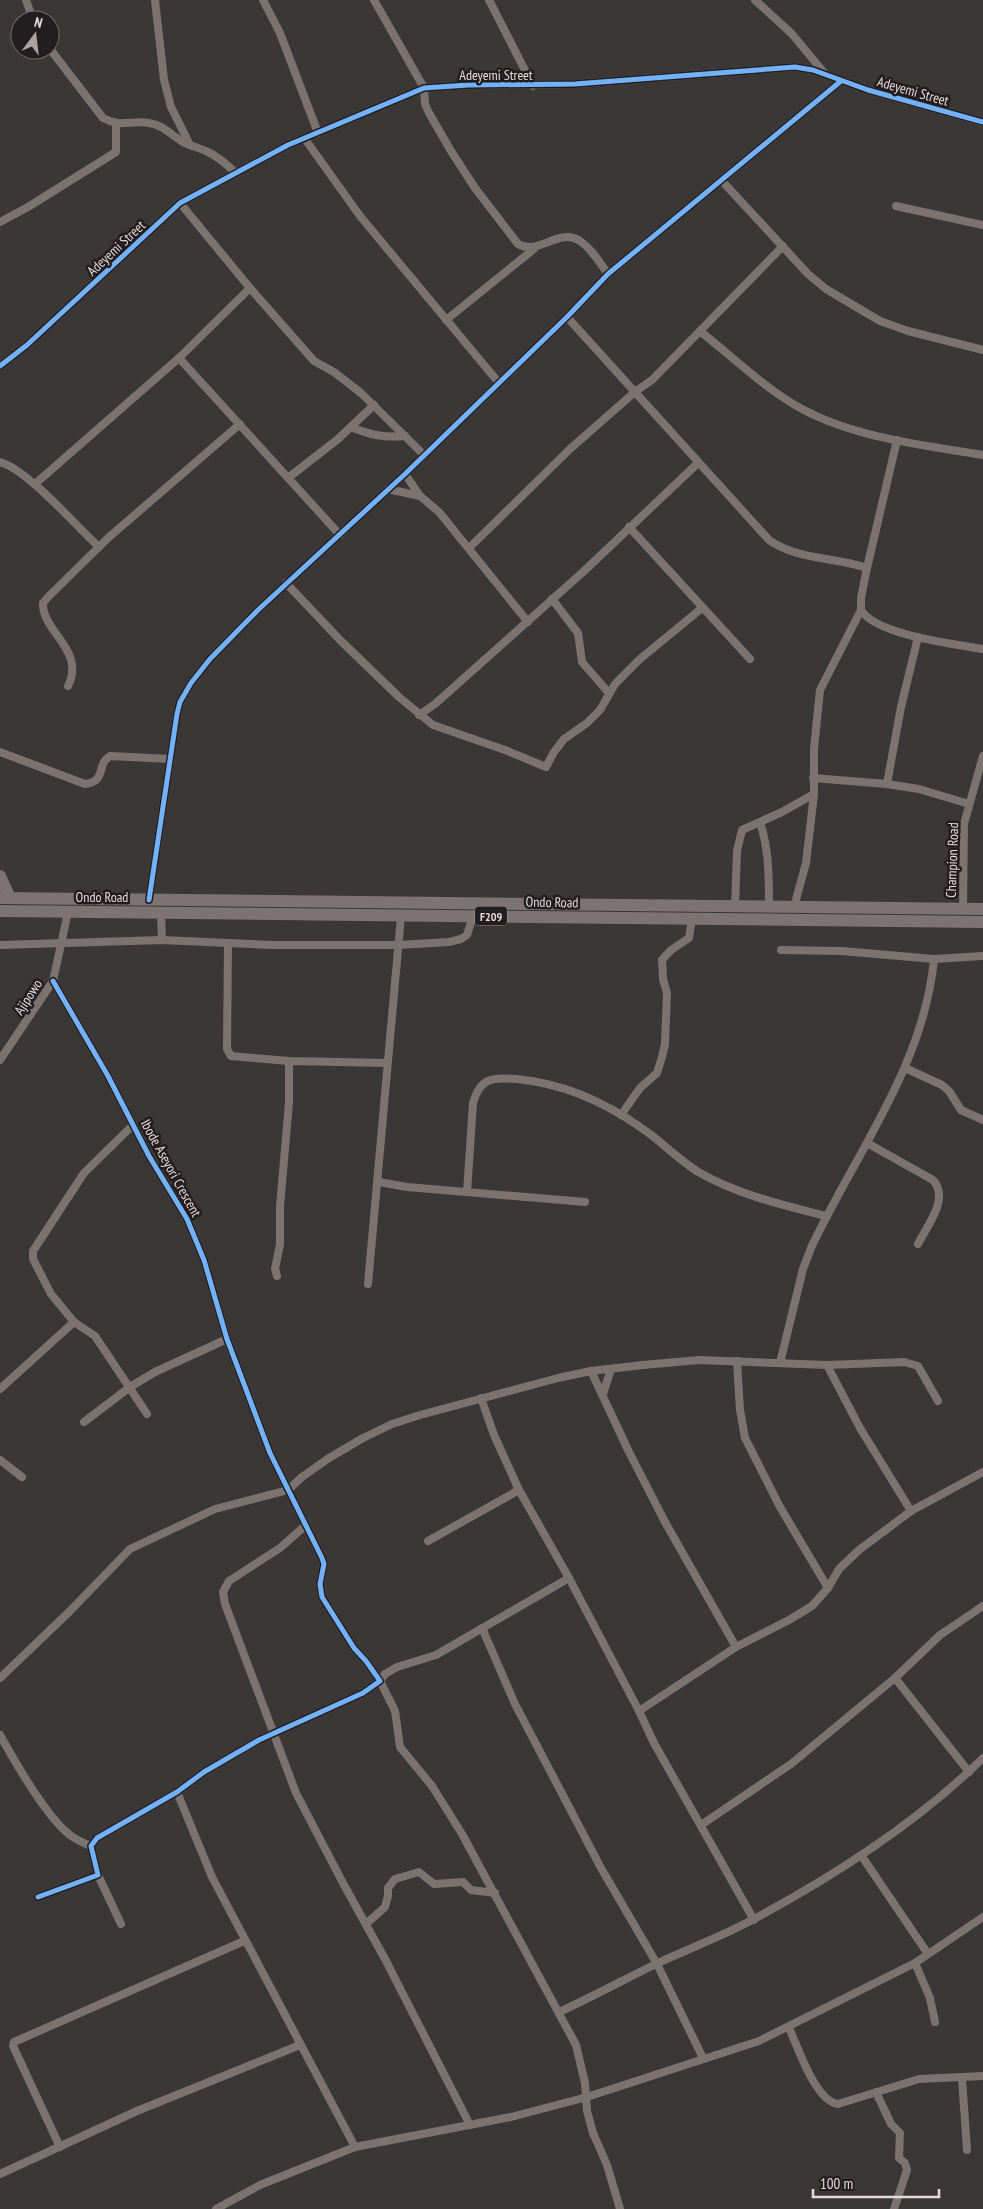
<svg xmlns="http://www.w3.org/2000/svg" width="983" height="2209" viewBox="0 0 983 2209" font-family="'PT Sans Narrow',sans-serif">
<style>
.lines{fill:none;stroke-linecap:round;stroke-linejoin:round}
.minor{stroke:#7c7371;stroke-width:8}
.primary{stroke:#7d7372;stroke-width:12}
.cycleway-casing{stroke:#221d1e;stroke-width:8}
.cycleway{stroke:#73b2f8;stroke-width:5}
.labels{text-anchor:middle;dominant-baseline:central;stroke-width:5;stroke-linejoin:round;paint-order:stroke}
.shield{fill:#221d1e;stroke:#a8a2a3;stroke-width:1}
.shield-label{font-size:12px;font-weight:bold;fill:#e2dbdc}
.street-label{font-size:14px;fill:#e2dbdc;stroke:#221d1e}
</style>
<rect width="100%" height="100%" fill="#3c3737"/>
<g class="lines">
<g class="minor">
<path d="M 26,0 L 33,20"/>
<path d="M 155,0 L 164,80 L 171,107 L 190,145"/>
<path d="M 263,0 L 280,33 L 318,133"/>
<path d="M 374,0 L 424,88 L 425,104 L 429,113 L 451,151 L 475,188 L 518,244 C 539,256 559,227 580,241 C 592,249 600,263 608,274"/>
<path d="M 489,0 L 533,86"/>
<path d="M 755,0 L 792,34 L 826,75"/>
<path d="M 50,49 L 103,118 C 121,128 131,120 149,123 C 163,125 171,135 183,142 C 190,146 200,148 208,152 C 219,157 227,165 236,173"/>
<path d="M 305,139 L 360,216 L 499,383"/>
<path d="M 722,181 L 808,274 L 826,289 L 880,321 L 908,331 L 983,350"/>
<path d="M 180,203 L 250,288 L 314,361 L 334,372 L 361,393 L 424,455"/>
<path d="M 896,206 L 983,225"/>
<path d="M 0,222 L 28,207 L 116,152 L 116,123"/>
<path d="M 567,317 L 769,540 C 797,560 835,557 867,568"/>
<path d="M 446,320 L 534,249"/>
<path d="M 701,332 C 734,358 765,389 802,409 C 856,438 923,445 983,455"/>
<path d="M 179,358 L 340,535"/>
<path d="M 0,366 L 27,345 L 180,203 L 288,145 L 424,88 L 468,85 L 575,84 L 795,67 L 813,70 L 868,90 L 983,122"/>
<path d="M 351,427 C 370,435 385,438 405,436"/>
<path d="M 0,462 C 27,469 76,526 99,547"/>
<path d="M 405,474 L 420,496 L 439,512 L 528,622"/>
<path d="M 288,478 L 338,439 L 374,405"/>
<path d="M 35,484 L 179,358 L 250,288"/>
<path d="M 388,489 L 420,496"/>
<path d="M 629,527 L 750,659"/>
<path d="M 469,548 L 570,449 L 636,391 L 652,380 L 783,246"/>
<path d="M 286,583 L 340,640 L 399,697 L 433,725 L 505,750 L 546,767 L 554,752 L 564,739 L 587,723 L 600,710 L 615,684 L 640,659 L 702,608"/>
<path d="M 552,599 L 578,633 L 582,662 L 608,692"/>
<path d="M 861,610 C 876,635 954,644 983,649"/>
<path d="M 68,686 C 86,650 42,632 43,603 L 47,598 L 108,538 L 240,424"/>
<path d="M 419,715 L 435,704 L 583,572 L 698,463"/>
<path d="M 0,752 L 85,784 C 107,782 96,764 110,756 L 170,759"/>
<path d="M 813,778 L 887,784 L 919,789 L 969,804"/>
<path d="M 887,784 L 901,707 L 918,637"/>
<path d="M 760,822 C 769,850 769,877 769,907"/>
<path d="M 149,900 L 177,714 L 180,702 L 191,683 L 210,659 L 258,610 L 405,474 L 567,317 L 608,274 L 841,81"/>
<path d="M 735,906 L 737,851 L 742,830 L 782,812 L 814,794"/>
<path d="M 794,907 L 806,863 L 814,794 L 814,749 L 820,690 L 861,610 L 861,598 L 867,568 L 897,440"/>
<path d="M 963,908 L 964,824 L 983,756"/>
<path d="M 161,912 L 162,940"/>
<path d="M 228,943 L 227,1049 L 231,1056 L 289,1061 L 387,1063"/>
<path d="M 0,945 L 162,940 L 273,945 L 399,945 L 449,942 L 461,939 L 467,935 L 473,916"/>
<path d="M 781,950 L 842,951 L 934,959 L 983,956"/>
<path d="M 0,1060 L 53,981 L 68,912"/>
<path d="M 905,1068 L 942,1085 L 949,1091 L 961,1110 L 983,1120"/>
<path d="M 621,1115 L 640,1088 L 657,1073 L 662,1057 L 665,1044 L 667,993 L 663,979 L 662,960 L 671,950 L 689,938 L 692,918"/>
<path d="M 133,1125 L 84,1173 L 33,1251 L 33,1259 L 51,1294 L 74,1322 L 95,1336 L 147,1414"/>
<path d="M 867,1143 L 933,1180 C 950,1198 927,1226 918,1244"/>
<path d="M 379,1182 L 407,1187 L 585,1202"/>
<path d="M 467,1192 L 473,1103 C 480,1078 492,1077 516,1079 C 562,1083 605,1102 643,1129 C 662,1142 680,1161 700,1173 C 739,1195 783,1205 826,1216"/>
<path d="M 277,1276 L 275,1269 L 280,1244 L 280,1206 L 289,1103 L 289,1061"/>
<path d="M 368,1284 L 401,916"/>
<path d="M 737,1361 L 740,1410 L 745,1438 L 780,1507 L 828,1588"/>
<path d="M 780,1363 L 803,1269 L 811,1248 C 855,1154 924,1066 934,959"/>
<path d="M 827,1365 L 860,1428 L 911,1511"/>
<path d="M 591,1371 L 629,1452 L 665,1522 L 736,1647"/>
<path d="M 0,1389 L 74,1322"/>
<path d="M 603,1394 L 611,1369"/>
<path d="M 481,1398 L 494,1435 L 519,1490 L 569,1578 L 639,1711 L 654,1743 L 754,1920"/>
<path d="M 84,1422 L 130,1387 L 155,1372 L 227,1339"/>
<path d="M 0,1460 L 22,1477"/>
<path d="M 306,1525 L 280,1548 L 229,1581 L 223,1592 L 225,1604 L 296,1793 L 344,1885 L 385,1959 L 470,2125"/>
<path d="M 428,1541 L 519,1490"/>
<path d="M 569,1578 L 436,1655 L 397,1667 L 385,1674 L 380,1681 L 395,1711 L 400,1747 L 432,1786 L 462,1834 L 576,2045 L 585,2083 L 587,2111 L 593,2133 L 607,2165 L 620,2209"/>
<path d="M 482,1628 L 515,1704 L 601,1868 L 657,1964 L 703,2058"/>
<path d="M 0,1678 L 69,1612 L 130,1549 L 215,1509 L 288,1490 L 302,1477 L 329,1458 L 363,1438 L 392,1424 L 420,1415 L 558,1378 L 591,1371 L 643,1365 L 699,1360 L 827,1365 L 904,1362 L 918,1366 L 938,1401"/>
<path d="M 895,1678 L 969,1772"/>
<path d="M 639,1711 L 736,1647 L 789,1620 L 812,1606 L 828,1588 L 839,1569 L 859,1550 L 911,1511 L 983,1472"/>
<path d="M 0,1735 C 15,1762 46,1817 70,1835 C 76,1840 84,1843 91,1846"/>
<path d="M 177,1792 L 212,1877 L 355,2147"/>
<path d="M 701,1825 L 791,1764 L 895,1678 L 940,1635 L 983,1606"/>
<path d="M 861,1855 L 928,1954"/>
<path d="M 98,1875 L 121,1924"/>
<path d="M 38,1897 L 98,1875 L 91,1846 L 97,1838 L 177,1792 L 204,1772 L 259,1740 L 363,1693 L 380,1681 L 366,1661 L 354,1648 L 322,1597 L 320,1584 L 324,1564 L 322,1558 L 270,1453 L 227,1339 L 204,1260 L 187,1219 L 149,1156 L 108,1076 L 53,981"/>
<path d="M 366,1924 L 385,1907 L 388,1896 L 388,1888 L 395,1879 L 419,1872 L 434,1884 L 463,1882 L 471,1890 L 495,1893"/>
<path d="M 915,1963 L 930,1998 L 935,2022"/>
<path d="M 559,2012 C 592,1997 625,1979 658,1963 C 690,1948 723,1936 754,1919 C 834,1876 918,1822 983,1758"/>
<path d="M 789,2028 C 798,2047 815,2101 838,2104 L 919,2079 L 983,2076"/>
<path d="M 962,2078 L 967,2150"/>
<path d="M 876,2092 L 891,2124 L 900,2133 L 899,2158 L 905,2163 L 907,2170 L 894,2209"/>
<path d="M 60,2147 L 13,2046 L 14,2042 L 244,1941"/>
<path d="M 0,2174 L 137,2111 L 300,2045"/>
<path d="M 216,2209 L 260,2185 L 355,2147 L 511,2117 L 587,2097 L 759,2041 L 915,1963 L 983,1917"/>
</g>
<g class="primary">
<path d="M 0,876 L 10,898"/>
<path d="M 0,898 L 983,909"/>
<path d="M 0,911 L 983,922"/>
</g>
<defs>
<g id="cycleway">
<path d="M 0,366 L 27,345 L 180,203 L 288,145 L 424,88 L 468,85 L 575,84 L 795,67 L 813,70 L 868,90 L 983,122"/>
<path d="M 149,900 L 177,714 L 180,702 L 191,683 L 210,659 L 258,610 L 405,474 L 567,317 L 608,274 L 841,81"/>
<path d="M 38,1897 L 98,1875 L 91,1846 L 97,1838 L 177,1792 L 204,1772 L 259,1740 L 363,1693 L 380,1681 L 366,1661 L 354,1648 L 322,1597 L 320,1584 L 324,1564 L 322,1558 L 270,1453 L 227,1339 L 204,1260 L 187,1219 L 149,1156 L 108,1076 L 53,981"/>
</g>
</defs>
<use href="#cycleway" class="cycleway-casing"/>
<use href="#cycleway" class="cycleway"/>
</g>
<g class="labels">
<rect class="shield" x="475" y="906.5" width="32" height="19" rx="4"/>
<g class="shield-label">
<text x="491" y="916">F209</text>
</g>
<g class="street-label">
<text x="496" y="75">Adeyemi Street</text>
<text transform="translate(913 91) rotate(16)">Adeyemi Street</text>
<text transform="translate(116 248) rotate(-43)">Adeyemi Street</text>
<text transform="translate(952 860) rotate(-88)">Champion Road</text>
<text x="102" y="897">Ondo Road</text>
<text transform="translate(552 902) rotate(1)">Ondo Road</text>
<text transform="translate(28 997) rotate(-57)">Ajipowo</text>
<text transform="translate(171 1168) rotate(61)">Ibode Aseyori Crescent</text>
</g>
</g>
<g transform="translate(35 35) rotate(15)"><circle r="24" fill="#221d1e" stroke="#6f696a"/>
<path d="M0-4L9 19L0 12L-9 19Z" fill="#a8a2a2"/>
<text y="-8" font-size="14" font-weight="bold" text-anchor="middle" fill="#e2dbdc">N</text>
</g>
<path d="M813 2189v8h126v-8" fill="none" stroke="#e2dbdc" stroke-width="2.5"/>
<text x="820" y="2189" font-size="15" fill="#e2dbdc" stroke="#221d1e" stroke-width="4" paint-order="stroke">100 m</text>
</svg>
